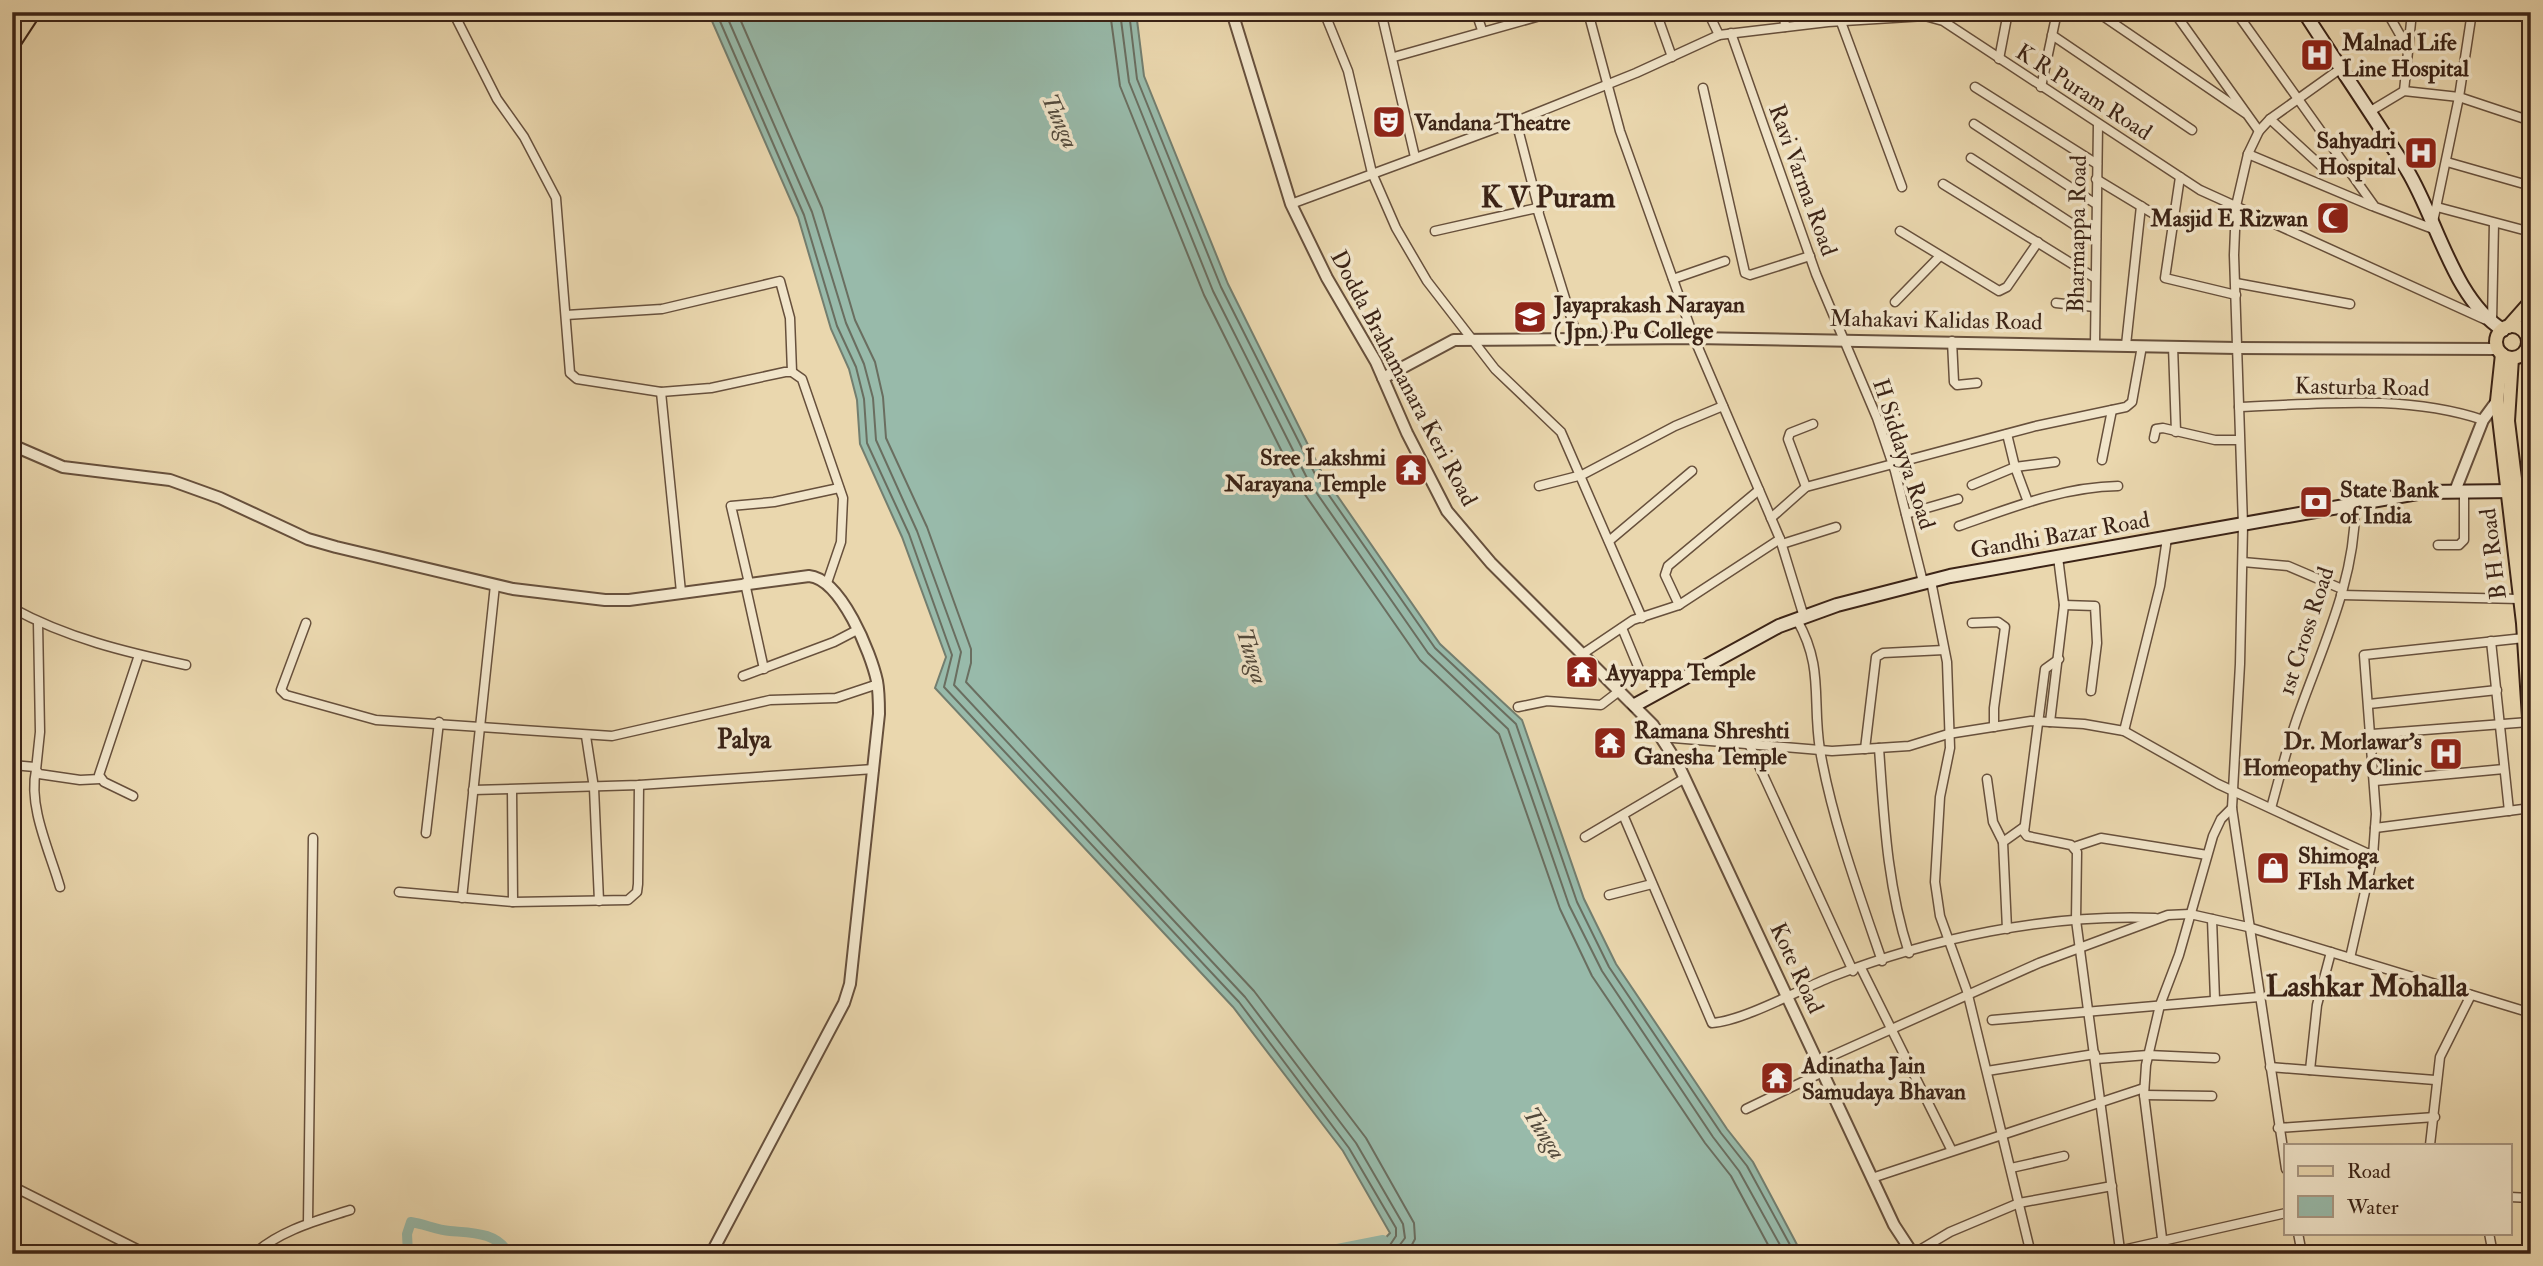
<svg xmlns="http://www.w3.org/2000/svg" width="2543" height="1266" viewBox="0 0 2543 1266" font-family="'IM FELL Double Pica',serif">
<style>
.water{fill:#98baaa;stroke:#737e6f;stroke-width:2}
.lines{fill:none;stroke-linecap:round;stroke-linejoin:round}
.shore{stroke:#6a6e60;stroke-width:2}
.canal{stroke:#98baaa;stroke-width:10}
.minor-casing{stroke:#67503c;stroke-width:11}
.tertiary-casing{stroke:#67503c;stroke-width:14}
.secondary-casing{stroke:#3b2316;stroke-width:16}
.primary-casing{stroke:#3b2316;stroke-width:16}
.trunk-casing{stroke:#3b2316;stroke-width:18}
.minor{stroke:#f1e5ca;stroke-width:8}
.tertiary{stroke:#f1e5ca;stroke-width:10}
.secondary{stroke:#f1e5ca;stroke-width:12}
.primary{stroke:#ead7ae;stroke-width:12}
.trunk{stroke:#ead7ae;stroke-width:14}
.labels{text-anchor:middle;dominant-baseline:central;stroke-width:7;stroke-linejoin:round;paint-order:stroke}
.poi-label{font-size:23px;font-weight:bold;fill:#3b2316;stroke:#f1e5ca;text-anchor:start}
.street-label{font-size:23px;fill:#3b2316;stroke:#f1e5ca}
.water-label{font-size:24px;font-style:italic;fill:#52493b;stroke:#f1e5ca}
.quarter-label{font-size:26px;font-weight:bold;fill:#3b2316;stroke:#f1e5ca}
.district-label{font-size:30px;font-weight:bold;fill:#3b2316;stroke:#f1e5ca}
</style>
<rect width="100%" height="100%" fill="#ead7ae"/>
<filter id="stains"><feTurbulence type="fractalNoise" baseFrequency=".00286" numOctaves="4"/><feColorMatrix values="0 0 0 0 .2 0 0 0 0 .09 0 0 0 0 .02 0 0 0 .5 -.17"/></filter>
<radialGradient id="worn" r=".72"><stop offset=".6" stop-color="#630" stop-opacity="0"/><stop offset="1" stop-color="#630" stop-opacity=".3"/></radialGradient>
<path class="water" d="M 708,12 L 1136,12 L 1144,76 L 1228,284 L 1323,475 L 1440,644 L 1522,720 L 1584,899 L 1616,964 L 1727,1129 L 1753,1162 L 1802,1254 L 1380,1254 L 1375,1249 L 1390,1233 L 1343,1151 L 1233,1007 L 935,688 L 946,657 L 902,537 L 860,444 L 857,400 L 849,369 L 831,329 L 798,217 Z"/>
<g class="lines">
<g class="shore">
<path d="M 716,12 L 804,215 L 837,326 L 856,367 L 864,399 L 867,443 L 909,534 L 952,655 L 944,687 L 1239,1002 L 1349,1148 L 1396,1228 L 1396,1236 L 1384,1254"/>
<path d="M 725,12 L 812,212 L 846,323 L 864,364 L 873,398 L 876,440 L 917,531 L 961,652 L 954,685 L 1245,997 L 1356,1143 L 1403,1224 L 1405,1238 L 1393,1254"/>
<path d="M 737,12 L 822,208 L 855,320 L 875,362 L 883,397 L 886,438 L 927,527 L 971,649 L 971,663 L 966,682 L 1254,991 L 1366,1138 L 1414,1223 L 1415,1239 L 1407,1254"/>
<path d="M 1110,12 L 1120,86 L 1204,295 L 1299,486 L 1420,660 L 1499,734 L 1560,909 L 1592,976 L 1705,1143 L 1731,1176 L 1773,1254"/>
<path d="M 1120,12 L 1129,82 L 1213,291 L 1309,482 L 1428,653 L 1508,729 L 1569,905 L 1602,971 L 1713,1137 L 1739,1171 L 1785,1254"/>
<path d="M 1129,12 L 1137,79 L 1221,287 L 1317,478 L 1435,648 L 1516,724 L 1577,902 L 1609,967 L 1721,1133 L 1747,1166 L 1795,1254"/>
</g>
<g class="canal">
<path d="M 408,1254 L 407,1234 L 411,1222 C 424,1224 437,1230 450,1231 C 472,1233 497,1232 509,1254"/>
<path d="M 965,1254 L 985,1250 L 995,1254"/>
<path d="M 1312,1254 L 1383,1240"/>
</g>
<defs>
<g id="minor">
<path d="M 453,12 L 497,99 L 524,137 L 556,198 L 570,373 L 577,379 L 661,392 L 711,388 L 785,372 L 792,372 L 802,379 L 843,498 L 841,542 L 827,583"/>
<path d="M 1324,12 L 1348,71 L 1372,173 L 1396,228 L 1427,281 L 1495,369 L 1561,432 L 1642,618"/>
<path d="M 1381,12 L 1415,157"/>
<path d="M 1476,12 L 1482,30"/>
<path d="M 1588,12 L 1620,131 L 1694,338 L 1780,539 L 1804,617"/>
<path d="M 1656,12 L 1672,57"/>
<path d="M 1708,12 L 1719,35"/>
<path d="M 1784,12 L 1785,27"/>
<path d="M 2097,12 L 2245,113"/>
<path d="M 2174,12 L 2259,131"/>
<path d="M 2236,12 L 2375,207 L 2436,230"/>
<path d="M 2387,12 L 2407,47"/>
<path d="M 1841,22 L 1902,187"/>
<path d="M 1731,33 L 1816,274 L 1877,418 L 1895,471 L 1923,582"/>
<path d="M 2052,35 L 2192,130"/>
<path d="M 1394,57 L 1554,12"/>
<path d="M 1999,59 L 2008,12"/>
<path d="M 1975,87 L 2097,164"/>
<path d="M 2041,87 L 2057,12"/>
<path d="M 1703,88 L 1745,273 L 1750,275 L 1810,256"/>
<path d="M 2404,91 L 2412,12"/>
<path d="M 2369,112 L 2404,91 L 2459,97 L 2531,121"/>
<path d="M 2270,119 L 2320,165 L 2347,169"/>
<path d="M 1516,121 L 1539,210"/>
<path d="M 1974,124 L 2096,204"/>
<path d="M 2248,154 L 2372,206"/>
<path d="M 1971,158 L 2096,239"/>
<path d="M 2447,162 L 2531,186"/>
<path d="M 2180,177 L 2165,278 L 2236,295"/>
<path d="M 2096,179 L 2172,225"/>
<path d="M 1943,184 L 2095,278"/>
<path d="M 1291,204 L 1524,118 L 1636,73 L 1719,35 L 1828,22 L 1925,16 L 1943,21 L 2200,190 L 2484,319"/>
<path d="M 2437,207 L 2531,232"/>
<path d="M 2433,222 L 2459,97 L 2472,12"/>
<path d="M 1435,231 L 1537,208 L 1578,340"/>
<path d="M 1900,231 L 1999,291 L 2007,287 L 2038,242"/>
<path d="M 1673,279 L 1725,261"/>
<path d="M 2236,283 L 2350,304"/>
<path d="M 1895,302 L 1940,256"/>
<path d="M 2056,303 L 2095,307"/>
<path d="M 566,315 L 662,309 L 780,281 L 790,318 L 792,372"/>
<path d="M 2492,322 L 2494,223"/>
<path d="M 1952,341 L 1954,382 L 1957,385 L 1977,383"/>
<path d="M 2095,344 L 2098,124"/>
<path d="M 2126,345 L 2141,206"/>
<path d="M 2173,346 L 2176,432"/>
<path d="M 661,392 L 681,592"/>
<path d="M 2239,407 C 2320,404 2405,394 2483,420"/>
<path d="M 2007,434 L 2015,467 L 2028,502"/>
<path d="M 2154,438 L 2156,429 L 2163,428 L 2215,440 L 2239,440"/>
<path d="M 2102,460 L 2112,410"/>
<path d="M 1972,485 L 2015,467 L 2055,462"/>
<path d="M 1539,486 L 1582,475 L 1675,426 L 1723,406"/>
<path d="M 1806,487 L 1788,439 L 1790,433 L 1813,424"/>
<path d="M 1906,514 L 1958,499"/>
<path d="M 1771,518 L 1806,487 L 2036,426 L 2126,407 L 2132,402 L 2142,346"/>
<path d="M 1959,526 C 2011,508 2062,487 2118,486"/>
<path d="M 1609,541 L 1692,471"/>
<path d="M 1782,544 L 1836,527"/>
<path d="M 2438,545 L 2459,545 L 2464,540 L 2464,491"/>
<path d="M 2243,562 L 2288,566 L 2342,589"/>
<path d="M 1931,581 L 1947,662 L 1950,748 L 1940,797 L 1935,882 L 1940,916 L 1967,991 L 2031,1254"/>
<path d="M 745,583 L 764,669"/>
<path d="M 749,583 L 731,506 L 774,502 L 839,488"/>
<path d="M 2341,595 L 2520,599"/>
<path d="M 1679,605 L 1665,575 L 1668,566 L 1759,490"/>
<path d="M 2064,605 L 2095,606 L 2097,643 L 2091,691"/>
<path d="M 12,608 C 67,638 125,652 186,665"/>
<path d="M 1797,620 C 1824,667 1812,700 1820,750 C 1832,820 1859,894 1882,961"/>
<path d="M 38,622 L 40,732 L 36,770 L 39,774 L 80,780 L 100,779"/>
<path d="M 306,623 L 281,690 L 286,695 L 376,720 L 612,736 L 770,700 L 836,698 L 878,684"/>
<path d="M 1972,623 L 1998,622 L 2005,627 L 1994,708 L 1994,727"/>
<path d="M 1622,628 L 1639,669"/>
<path d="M 2491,641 L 2509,811"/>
<path d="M 1581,655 L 1633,620 L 1679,605 L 1780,539"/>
<path d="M 2059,659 L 2045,669 L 2024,832 L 2027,836 L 2071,845 L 2077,852 L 2076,920 L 2120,1250"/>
<path d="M 743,676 L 834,642 L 857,630"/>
<path d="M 2369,704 L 2497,690"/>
<path d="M 1518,707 L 1547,701 L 1601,705 L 1618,692"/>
<path d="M 2050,722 L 2064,605 L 2058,557"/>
<path d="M 2124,731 L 2160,586 L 2167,538"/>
<path d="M 2372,734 L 2529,722"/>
<path d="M 586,736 L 594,788 L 599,901"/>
<path d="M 1661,737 L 1832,751 L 1909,746 L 1948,734 L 2031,721 L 2084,724 L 2124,731 L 2218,784 L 2373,856"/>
<path d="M 1749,744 L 1853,971"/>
<path d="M 1879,748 C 1884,818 1887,886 1909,953"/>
<path d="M 1865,749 L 1876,657 L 1883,653 L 1944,650"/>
<path d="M 12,765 L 35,767"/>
<path d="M 36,770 C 28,807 50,852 60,887"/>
<path d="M 1987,779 L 1993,822 L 2003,842"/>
<path d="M 2375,781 L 2504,769"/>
<path d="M 473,790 L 639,785 L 874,769"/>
<path d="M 512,790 L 513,902"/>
<path d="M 133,796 L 104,782 L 99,775 L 139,655"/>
<path d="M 2271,808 C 2280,776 2288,742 2300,710 C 2324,643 2356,577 2355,504"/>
<path d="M 1624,817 L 1712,1023 C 1743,1021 1801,989 1831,977 C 1932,938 2046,914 2155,918"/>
<path d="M 2375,828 L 2531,808"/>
<path d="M 426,833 L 439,722"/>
<path d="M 1585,837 L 1685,778"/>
<path d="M 2074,847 L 2101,838 L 2207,855"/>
<path d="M 399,892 L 513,902 L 628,900 L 637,892 L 638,884 L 639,785"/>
<path d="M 1609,895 L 1652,884"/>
<path d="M 462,898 L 495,585"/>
<path d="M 2212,919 L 2215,1000"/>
<path d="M 2007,929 L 2003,842 L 2024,827"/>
<path d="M 2350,958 L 2373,856 L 2376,814 L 2364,655 L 2524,638"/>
<path d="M 1861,968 L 1951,1149"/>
<path d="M 1992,1020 L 2259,997"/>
<path d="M 2096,1059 L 2148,1055 L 2215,1058"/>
<path d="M 1818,1062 L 2039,963 L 2168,915 L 2190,914 L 2248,927 L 2531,1013"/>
<path d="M 2270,1067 L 2435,1080"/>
<path d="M 2310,1070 L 2317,1005 L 2331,952"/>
<path d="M 1987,1071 L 2095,1054"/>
<path d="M 2144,1095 L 2212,1096"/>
<path d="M 1746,1109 L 1823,1072"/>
<path d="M 2278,1128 L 2435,1117"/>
<path d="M 2430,1145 L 2440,1057 L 2471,995"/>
<path d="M 2011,1168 L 2064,1156"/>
<path d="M 2286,1169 L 2232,808 L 2240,664 L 2243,525 L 2234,255 L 2236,206 L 2248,154 L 2259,131 L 2270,119 L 2340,69"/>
<path d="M 1872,1178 L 2144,1088"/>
<path d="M 12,1186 L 147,1254"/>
<path d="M 2510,1197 L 2531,1198"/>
<path d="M 308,1223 L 313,838"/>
<path d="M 2298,1233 L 2302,1254"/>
<path d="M 2489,1233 L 2493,1254"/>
<path d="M 12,1246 L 27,1254"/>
<path d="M 254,1254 C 281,1230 316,1221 350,1210"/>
<path d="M 1913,1254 L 1950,1232 L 2019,1203 L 2112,1186"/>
<path d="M 2105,1254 L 2286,1213"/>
<path d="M 2164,1254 L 2144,1095 L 2146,1065 L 2160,1005 L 2179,955 L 2213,836 L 2221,819 L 2232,808"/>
</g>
<g id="tertiary">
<path d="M 1232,12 L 1291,204 L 1327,278 L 1376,362 L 1407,433 L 1447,511 L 1491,563 L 1653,725 L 1678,764 L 1894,1225 L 1913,1254"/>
<path d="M 1383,378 L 1454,340 L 1694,338 L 2237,348 L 2498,349"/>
<path d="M 12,445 L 63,467 L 170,480 L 220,498 L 308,539 L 336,547 L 513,589 L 605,600 L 629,600 L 809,576 C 841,579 871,653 877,681 C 879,692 879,703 879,714 L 850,984 L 844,1003 L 711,1254"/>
<path d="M 2455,491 L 2483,420 L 2497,401"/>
<path d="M 2516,491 L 2531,494"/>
</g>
<g id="secondary">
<path d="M 2304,12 C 2338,65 2374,117 2407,170 C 2437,219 2453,299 2503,330"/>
<path d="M 1635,705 L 1779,626 L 1837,605 L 1950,576 L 2423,492 L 2515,491"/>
</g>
<g id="primary">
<circle cx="2512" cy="342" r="16"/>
<path d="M 2508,327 L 2531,301"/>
<path d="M 2502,354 L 2497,401 L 2523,623 L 2531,749"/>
<path d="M 2512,358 L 2508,421 L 2531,610"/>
</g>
<path id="trunk" d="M 12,44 L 33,12"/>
</defs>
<use href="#minor" class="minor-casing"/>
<use href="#tertiary" class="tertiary-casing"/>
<use href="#secondary" class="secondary-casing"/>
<use href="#primary" class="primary-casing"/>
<use href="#trunk" class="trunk-casing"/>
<use href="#minor" class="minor"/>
<use href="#tertiary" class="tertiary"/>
<use href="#secondary" class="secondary"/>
<use href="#primary" class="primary"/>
<use href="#trunk" class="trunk"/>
</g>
<defs>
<symbol id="hospital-square" viewBox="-11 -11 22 22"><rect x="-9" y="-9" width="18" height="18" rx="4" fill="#8f2418" stroke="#f1e5ca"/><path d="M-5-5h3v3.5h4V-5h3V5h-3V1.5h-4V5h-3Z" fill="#fff"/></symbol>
<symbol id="theatre-square" viewBox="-11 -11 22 22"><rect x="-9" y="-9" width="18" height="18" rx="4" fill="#8f2418" stroke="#f1e5ca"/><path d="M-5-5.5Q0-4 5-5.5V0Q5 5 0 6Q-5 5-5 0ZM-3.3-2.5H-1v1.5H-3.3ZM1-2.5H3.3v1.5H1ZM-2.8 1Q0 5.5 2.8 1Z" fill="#fff"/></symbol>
<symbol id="mosque-square" viewBox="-11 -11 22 22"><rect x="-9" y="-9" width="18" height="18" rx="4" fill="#8f2418" stroke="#f1e5ca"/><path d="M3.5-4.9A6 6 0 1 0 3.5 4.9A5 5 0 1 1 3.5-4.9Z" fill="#fff"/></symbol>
<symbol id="university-square" viewBox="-11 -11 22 22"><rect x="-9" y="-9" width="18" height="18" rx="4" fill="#8f2418" stroke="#f1e5ca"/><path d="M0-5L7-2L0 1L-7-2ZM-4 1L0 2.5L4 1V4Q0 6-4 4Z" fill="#fff"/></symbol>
<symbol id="temple-square" viewBox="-11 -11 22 22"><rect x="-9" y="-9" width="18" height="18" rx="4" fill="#8f2418" stroke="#f1e5ca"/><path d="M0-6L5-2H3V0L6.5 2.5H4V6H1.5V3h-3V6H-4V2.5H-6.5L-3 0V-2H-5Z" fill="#fff"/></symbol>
<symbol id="bank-square" viewBox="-11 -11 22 22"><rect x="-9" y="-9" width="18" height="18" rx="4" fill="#8f2418" stroke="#f1e5ca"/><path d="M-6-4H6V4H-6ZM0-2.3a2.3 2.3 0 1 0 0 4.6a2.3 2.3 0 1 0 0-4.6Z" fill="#fff"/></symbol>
<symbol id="shop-square" viewBox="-11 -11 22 22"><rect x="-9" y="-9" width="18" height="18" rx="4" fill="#8f2418" stroke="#f1e5ca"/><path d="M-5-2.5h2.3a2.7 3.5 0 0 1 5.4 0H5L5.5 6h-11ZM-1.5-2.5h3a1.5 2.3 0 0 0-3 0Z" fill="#fff"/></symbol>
</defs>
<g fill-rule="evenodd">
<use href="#hospital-square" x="2298" y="36" width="38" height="38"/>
<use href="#theatre-square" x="1370" y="103" width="38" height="38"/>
<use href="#hospital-square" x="2402" y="134" width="38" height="38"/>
<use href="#mosque-square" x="2314" y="199" width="38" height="38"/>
<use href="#university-square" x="1511" y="298" width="38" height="38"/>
<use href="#temple-square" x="1392" y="451" width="38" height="38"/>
<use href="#bank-square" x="2297" y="483" width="38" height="38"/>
<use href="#temple-square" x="1563" y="653" width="38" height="38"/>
<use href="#temple-square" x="1591" y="724" width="38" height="38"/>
<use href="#hospital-square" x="2427" y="735" width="38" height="38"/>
<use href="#shop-square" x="2254" y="849" width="38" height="38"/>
<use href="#temple-square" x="1758" y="1059" width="38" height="38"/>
</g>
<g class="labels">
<g class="poi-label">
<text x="2342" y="42">Malnad Life<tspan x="2342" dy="26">Line Hospital</tspan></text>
<text x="1414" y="122">Vandana Theatre</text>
<text x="2396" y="140" text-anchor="end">Sahyadri<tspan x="2396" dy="26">Hospital</tspan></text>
<text x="2308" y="218" text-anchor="end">Masjid E Rizwan</text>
<text x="1554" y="304">Jayaprakash Narayan<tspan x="1554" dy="26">( Jpn.) Pu College</tspan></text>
<text x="1386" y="457" text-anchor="end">Sree Lakshmi<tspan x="1386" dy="26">Narayana Temple</tspan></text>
<text x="2340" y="489">State Bank<tspan x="2340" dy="26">of India</tspan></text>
<text x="1606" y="672">Ayyappa Temple</text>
<text x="1634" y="730">Ramana Shreshti<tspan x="1634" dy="26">Ganesha Temple</tspan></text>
<text x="2422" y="741" text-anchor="end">Dr. Morlawar's<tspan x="2422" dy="26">Homeopathy Clinic</tspan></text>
<text x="2298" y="855">Shimoga<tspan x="2298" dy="26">FIsh Market</tspan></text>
<text x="1802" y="1065">Adinatha Jain<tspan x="1802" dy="26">Samudaya Bhavan</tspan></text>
</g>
<g class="street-label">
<text transform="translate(2084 92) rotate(33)">K R Puram Road</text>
<text transform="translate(1803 180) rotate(70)">Ravi Varma Road</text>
<text transform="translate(2077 234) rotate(-89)">Bharmappa Road</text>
<text transform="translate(1936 320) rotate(1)">Mahakavi Kalidas Road</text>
<text transform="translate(1404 378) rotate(62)">Dodda Brahamanara Keri Road</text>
<text transform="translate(2362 387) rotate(1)">Kasturba Road</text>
<text transform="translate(1904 454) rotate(72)">H Siddayya Road</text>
<text transform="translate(2060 535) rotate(-10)">Gandhi Bazar Road</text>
<text transform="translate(2493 554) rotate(-97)">B H Road</text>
<text transform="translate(2306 631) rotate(-72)">1st Cross Road</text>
<text transform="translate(1797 968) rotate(65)">Kote Road</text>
</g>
<g class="water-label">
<text transform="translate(1060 121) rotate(66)">Tunga</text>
<text transform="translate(1252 656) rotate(73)">Tunga</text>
<text transform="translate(1544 1133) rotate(57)">Tunga</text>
</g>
<g class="quarter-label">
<text x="744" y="740">Palya</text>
</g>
<g class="district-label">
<text x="1548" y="197">K V Puram</text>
<text x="2367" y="986">Lashkar Mohalla</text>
</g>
</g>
<rect width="2543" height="1266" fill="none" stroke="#ead7ae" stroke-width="42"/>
<rect x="14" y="14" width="2515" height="1238" fill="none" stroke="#3b2316" stroke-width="3.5"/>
<rect x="21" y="21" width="2501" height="1224" fill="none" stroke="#3b2316" stroke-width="2"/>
<rect x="2284" y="1144" width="228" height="91" fill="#f1e5ca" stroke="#a89782" stroke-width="2"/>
<rect x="2298" y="1166" width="35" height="10" fill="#ead7ae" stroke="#a89782" stroke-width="2"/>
<text x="2347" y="1178" font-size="21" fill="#3b2316">Road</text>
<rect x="2298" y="1196" width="35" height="21" fill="#98baaa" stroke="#a89782" stroke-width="2"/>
<text x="2347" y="1214" font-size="21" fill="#3b2316">Water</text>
<rect width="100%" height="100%" filter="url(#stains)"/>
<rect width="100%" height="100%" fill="url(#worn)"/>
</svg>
